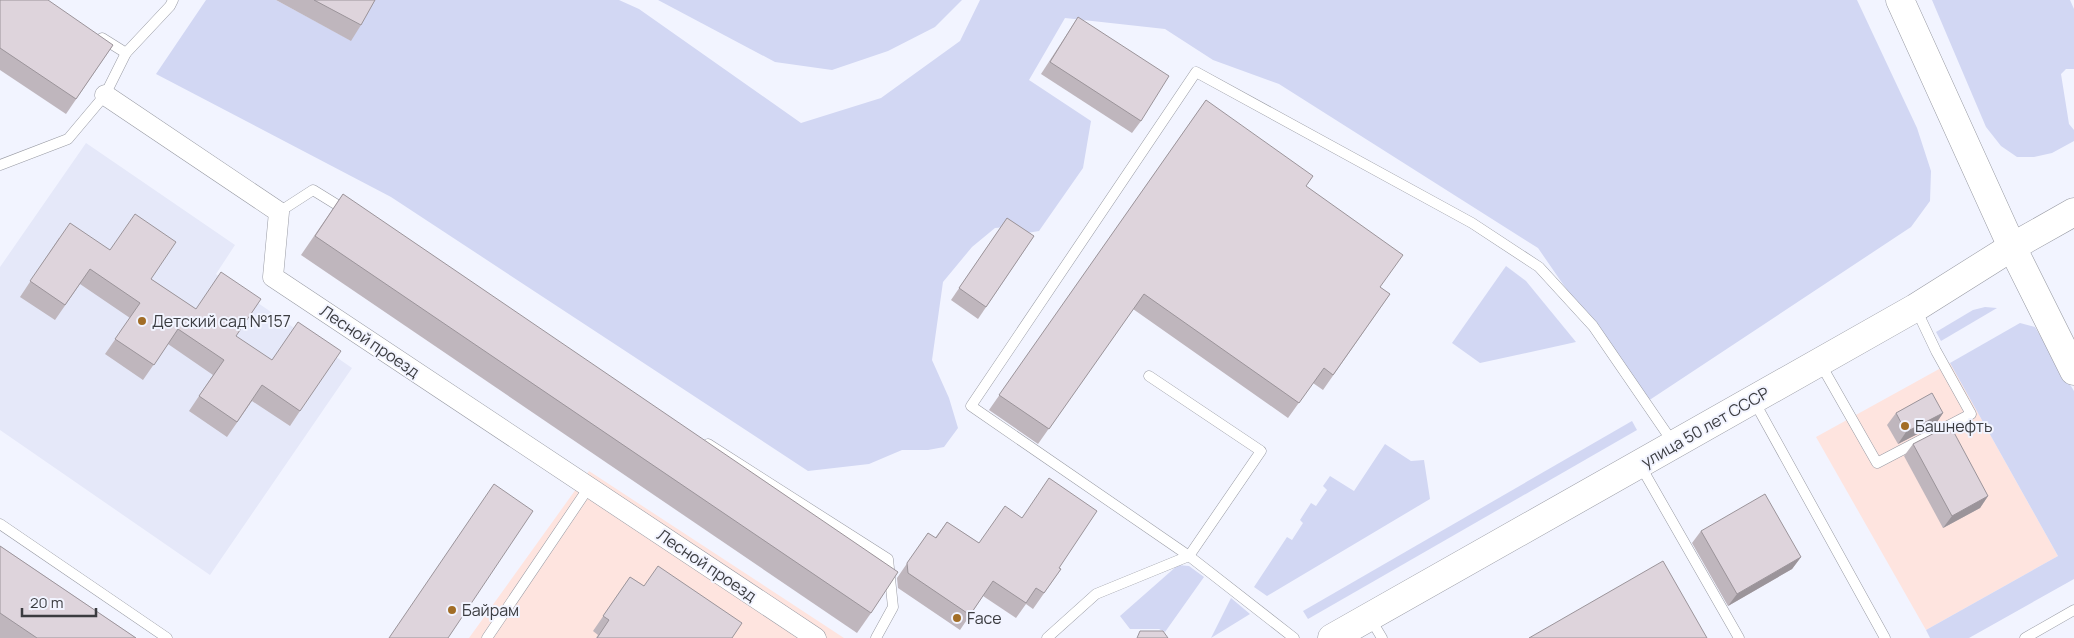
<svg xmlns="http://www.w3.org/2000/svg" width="2074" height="638" viewBox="0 0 2074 638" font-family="Manrope,sans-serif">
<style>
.commercial{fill:#fee4df}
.built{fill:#e5e8f9}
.green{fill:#d2d7f3}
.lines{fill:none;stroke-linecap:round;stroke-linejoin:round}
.lane-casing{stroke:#989aa3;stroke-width:11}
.street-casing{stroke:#989aa3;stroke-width:21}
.secondary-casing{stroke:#989aa3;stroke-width:29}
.primary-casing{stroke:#989aa3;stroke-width:29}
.lane{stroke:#fff;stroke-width:10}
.street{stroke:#fff;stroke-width:20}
.secondary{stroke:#fff;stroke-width:28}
.primary{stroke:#fff;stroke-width:28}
.wall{fill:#bfb6bd}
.shaded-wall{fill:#9b949a}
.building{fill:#ded4dc;stroke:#9b949a}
.poi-dot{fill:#a26d26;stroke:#f2f4ff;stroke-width:2}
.labels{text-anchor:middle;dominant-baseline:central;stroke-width:4;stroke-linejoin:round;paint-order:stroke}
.poi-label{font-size:16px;fill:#3b3c40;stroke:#f2f4ff;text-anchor:start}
.street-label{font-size:16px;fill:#3b3c40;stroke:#f2f4ff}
</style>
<rect width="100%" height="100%" fill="#f2f4ff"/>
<g class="commercial">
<path d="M 1950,363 L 2058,556 L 1926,630 L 1816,437 Z"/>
<path d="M 589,471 L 844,638 L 469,638 Z"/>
</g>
<path class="built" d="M 86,143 L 235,245 L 216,274 L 352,368 L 210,575 L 0,430 L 0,267 Z"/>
<g class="green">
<path d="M 206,0 L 276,0 L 350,40 L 373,0 L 619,0 L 639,9 L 801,123 L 881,98 L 960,41 L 980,0 L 1857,0 L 1917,128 L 1931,171 L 1930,201 L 1911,227 L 1645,403 L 1538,248 L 1279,84 L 1213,60 L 1165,29 L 1065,18 L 1029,80 L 1091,121 L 1083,168 L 1039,231 L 1021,234 L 1007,227 L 995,228 L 972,247 L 943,282 L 932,360 L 949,398 L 958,428 L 944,447 L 928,450 L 902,450 L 869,464 L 808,471 L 391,197 L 156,74 Z"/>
<path d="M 658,0 L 962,0 L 935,27 L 888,51 L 832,70 L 775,62 Z"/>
<path d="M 1932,0 L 2070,0 L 2074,9 L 2074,69 L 2066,69 L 2061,74 L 2069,124 L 2074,130 L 2074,141 L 2052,153 L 2034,157 L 2017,157 L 2001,146 L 1986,127 Z"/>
<path d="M 1506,266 L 1526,281 L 1576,342 L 1480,363 L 1452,343 Z"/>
<path d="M 1985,307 L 1997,308 L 1941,341 L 1936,332 L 1973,310 Z"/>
<path d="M 2020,323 L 2035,327 L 2074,391 L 2074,579 L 1969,638 L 1930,638 L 1926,630 L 2058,556 L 1950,363 Z"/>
<path d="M 1632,421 L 1637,430 L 1308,619 L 1303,611 Z"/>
<path d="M 1385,444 L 1411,461 L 1424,460 L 1430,499 L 1267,596 L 1254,587 L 1287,537 L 1292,540 L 1303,523 L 1300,520 L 1311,503 L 1316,506 L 1327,490 L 1323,486 L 1330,476 L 1354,491 Z"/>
<path d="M 1178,565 L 1189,566 L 1204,577 L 1165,632 L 1159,629 L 1130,629 L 1120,616 Z"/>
<path d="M 1231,598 L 1250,614 L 1211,638 Z"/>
</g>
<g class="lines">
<defs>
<g id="lane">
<path d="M 102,38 L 126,53"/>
<path d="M 0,165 L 68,139 L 105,95 L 126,53 L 170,6 L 173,0"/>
<path d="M 279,212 L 313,190 L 347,211"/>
<path d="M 1820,363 L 1877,463 L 1971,414 L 1936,351 L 1916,309"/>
<path d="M 1754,401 L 1885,638"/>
<path d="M 708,444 L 888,559 L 893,607 L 876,638"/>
<path d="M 1640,465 L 1739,638"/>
<path d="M 0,524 L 167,638"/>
<path d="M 1370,618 L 1382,638"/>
<path d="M 487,638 L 589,487"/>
<path d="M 1047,638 L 1096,594 L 1189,556 L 1261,451 L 1149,376"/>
<path d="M 1294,638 L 1189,556 L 971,406 L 1196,72 L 1472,223 L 1539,267 L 1593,326 L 1674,444"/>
<path d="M 2025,638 L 2074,610"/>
</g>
<path id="street" d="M 105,95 L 279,212 L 273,277 L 816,638"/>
<path id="secondary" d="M 1332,638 L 1915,308 L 2012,247 L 2074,212"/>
<path id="primary" d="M 1900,0 L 2012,247 L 2074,371"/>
</defs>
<use href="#lane" class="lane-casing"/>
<use href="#street" class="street-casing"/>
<use href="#secondary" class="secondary-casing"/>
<use href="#primary" class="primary-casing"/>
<use href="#lane" class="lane"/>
<use href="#street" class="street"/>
<use href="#secondary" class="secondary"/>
<use href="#primary" class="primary"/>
</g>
<g class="wall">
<path d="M 0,0 L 113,45 L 66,114 L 0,70 Z"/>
<path d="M 276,0 L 375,0 L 361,25 L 351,41 Z"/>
<path d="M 1078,17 L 1141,121 L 1132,133 L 1041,74 Z"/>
<path d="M 1206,100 L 1306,186 L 1380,287 L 1390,294 L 1323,390 L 1313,383 L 1288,418 L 1133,309 L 1038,444 L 989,410 Z"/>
<path d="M 343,194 L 871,613 L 857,633 L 301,255 Z"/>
<path d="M 1007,218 L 1034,236 L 978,319 L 951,300 Z"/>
<path d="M 59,238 L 151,279 L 236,336 L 300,411 L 290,426 L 252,401 L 227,437 L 189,411 L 213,375 L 168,344 L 143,380 L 105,354 L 130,318 L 80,284 L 55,320 L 20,297 Z"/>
<path d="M 1896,413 L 1943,413 L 1935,425 L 1898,444 L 1887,425 Z"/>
<path d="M 1913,444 L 1988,496 L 1980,508 L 1943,528 L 1904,456 Z"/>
<path d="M 947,522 L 979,543 L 1061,569 L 1033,609 L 1026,604 L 1016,618 L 983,596 L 960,630 L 898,588 L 897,578 L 928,533 L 935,538 Z"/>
<path d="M 1701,531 L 1801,557 L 1792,569 L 1728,606 L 1692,543 Z"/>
<path d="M 0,546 L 136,638 L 0,638 Z"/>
<path d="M 630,577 L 644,586 L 732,638 L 596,638 L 598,635 L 593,631 Z"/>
</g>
<g class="shaded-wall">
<path d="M 1943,413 L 1935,425 L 1898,444 L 1906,432 Z"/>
<path d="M 1988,496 L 1980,508 L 1943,528 L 1952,516 Z"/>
<path d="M 1801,557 L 1792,569 L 1728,606 L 1737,594 Z"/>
</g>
<g class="building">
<path d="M 0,0 L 48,0 L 113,45 L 76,99 L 0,48 Z"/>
<path d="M 314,0 L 375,0 L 361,25 Z"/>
<path d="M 1078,17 L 1169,76 L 1141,121 L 1050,62 Z"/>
<path d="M 1206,100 L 1313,176 L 1306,186 L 1403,255 L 1380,287 L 1390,294 L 1333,375 L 1324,368 L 1299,403 L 1144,294 L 1049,429 L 999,395 Z"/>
<path d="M 343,194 L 898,572 L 871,613 L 315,236 Z"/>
<path d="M 135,214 L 176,242 L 151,279 L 196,309 L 221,272 L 261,299 L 236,336 L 272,360 L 298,322 L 341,351 L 300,411 L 262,385 L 237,422 L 199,396 L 224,360 L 178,329 L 154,365 L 115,339 L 140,303 L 90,269 L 65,305 L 30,281 L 70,223 L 110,250 Z"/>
<path d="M 1007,218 L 1034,236 L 986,307 L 959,288 Z"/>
<path d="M 1932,393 L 1943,413 L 1906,432 L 1896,413 Z"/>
<path d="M 1950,425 L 1988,496 L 1952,516 L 1913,444 Z"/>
<path d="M 1049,478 L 1097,511 L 1059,568 L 1061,569 L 1044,593 L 1036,588 L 1026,603 L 993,581 L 970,615 L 908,573 L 907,563 L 928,533 L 936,538 L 947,522 L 979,543 L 1005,506 L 1022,518 Z"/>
<path d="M 494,484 L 533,511 L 448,638 L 389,638 Z"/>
<path d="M 1765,494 L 1801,557 L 1737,594 L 1701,531 Z"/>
<path d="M 0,546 L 136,638 L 37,638 L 0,613 Z"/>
<path d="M 1663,561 L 1707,638 L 1529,638 Z"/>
<path d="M 658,566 L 742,623 L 732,638 L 597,638 L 609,620 L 603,616 L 630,577 L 644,586 Z"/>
<path d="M 1140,631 L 1163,631 L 1168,638 L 1137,638 Z"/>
</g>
<g class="poi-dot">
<circle cx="142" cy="321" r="5"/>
<circle cx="1905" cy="426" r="5"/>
<circle cx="452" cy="610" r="5"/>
<circle cx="957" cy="618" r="5"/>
</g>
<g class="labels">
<g class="poi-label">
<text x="152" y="321">Детский сад №157</text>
<text x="1915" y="426">Башнефть</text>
<text x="462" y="610">Байрам</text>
<text x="967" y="618">Face</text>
</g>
<g class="street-label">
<text transform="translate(370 341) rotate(34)">Лесной проезд</text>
<text transform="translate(1705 427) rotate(-30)">улица 50 лет СССР</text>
<text transform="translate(707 565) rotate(34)">Лесной проезд</text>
</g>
</g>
<path d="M22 608v8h74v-8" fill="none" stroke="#3b3c40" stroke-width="2.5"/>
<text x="30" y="608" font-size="15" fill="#3b3c40" stroke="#f2f4ff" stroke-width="4" paint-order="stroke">20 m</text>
</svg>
